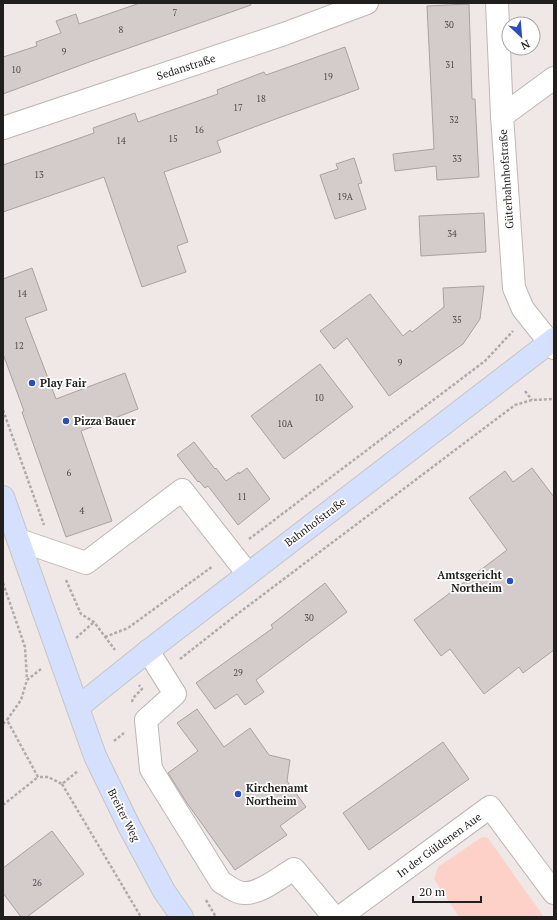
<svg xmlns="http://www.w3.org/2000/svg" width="557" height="920" viewBox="0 0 557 920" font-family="'PT Serif',serif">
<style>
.green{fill:#fdd1c8}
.building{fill:#d3cccb;stroke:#a8a2a1}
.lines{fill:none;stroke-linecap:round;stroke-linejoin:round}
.minor-casing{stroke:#beb7b6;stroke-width:24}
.major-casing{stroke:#c5c5c4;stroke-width:24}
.path{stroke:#b1abaa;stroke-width:2.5;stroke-dasharray:3 2;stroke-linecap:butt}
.minor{stroke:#fff;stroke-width:22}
.major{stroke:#d4e0fd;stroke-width:22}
.poi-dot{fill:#2c4dbc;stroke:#fff;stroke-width:1.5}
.labels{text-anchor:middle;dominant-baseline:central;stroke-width:3.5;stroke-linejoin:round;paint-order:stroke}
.number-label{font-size:9px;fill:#4e4a49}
.street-label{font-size:11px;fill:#211f1e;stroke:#fff}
.poi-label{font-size:11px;font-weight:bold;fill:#211f1e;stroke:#fff;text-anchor:start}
</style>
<rect width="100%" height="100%" fill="#efe8e7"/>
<path class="green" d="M 482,837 L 488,838 L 544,917 L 459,917 L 434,879 L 438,867 Z"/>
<g class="building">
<path d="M 140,3 L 250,3 L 251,5 L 92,61 L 3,94 L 3,57 L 37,46 L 36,42 L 61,33 L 56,21 L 76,14 L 79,24 Z"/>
<path d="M 469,4 L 472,99 L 475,99 L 479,177 L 437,180 L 436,166 L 395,171 L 393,154 L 434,149 L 427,6 Z"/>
<path d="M 345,47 L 359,89 L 281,117 L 217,141 L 221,152 L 164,172 L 188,242 L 177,246 L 186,272 L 142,287 L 104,177 L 3,212 L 3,165 L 94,133 L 93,128 L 135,113 L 138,122 L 218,94 L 217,90 L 264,72 L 266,75 Z"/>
<path d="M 354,158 L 362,183 L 358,184 L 366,209 L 335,219 L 320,175 L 338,169 L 336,164 Z"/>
<path d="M 484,213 L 486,252 L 421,256 L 419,216 Z"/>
<path d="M 32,268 L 47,310 L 25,318 L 56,399 L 125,373 L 138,409 L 81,431 L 112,521 L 66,537 L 22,412 L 24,411 L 3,354 L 3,279 Z"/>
<path d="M 484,286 L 480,319 L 463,344 L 389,396 L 347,338 L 334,349 L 320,331 L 370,294 L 403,336 L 410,330 L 412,332 L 444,307 L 443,288 Z"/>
<path d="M 320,364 L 353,407 L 284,459 L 251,416 Z"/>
<path d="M 194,442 L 215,469 L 216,468 L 226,481 L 239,472 L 239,474 L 247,468 L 270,499 L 238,525 L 208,486 L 205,488 L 199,481 L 198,482 L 177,455 Z"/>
<path d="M 532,468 L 554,497 L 554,650 L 523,673 L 519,667 L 484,694 L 450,649 L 441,656 L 414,620 L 507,550 L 469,498 L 505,471 L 513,482 Z"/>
<path d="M 325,583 L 347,612 L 256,680 L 264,692 L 245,705 L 237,694 L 215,709 L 196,683 L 273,628 L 271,625 Z"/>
<path d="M 197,709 L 224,747 L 250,728 L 269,755 L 290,760 L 287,781 L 306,807 L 280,826 L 287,835 L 235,870 L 187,803 L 168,773 L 198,751 L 177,723 Z"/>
<path d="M 443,742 L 469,779 L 369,850 L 343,813 Z"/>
<path d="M 52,831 L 84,874 L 27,917 L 21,917 L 3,893 L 3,868 Z"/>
</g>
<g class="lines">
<defs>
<g id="minor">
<path d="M 497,3 L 502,116 L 514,288 L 523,309 L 554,348"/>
<path d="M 502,116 L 554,78"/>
<path d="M 3,128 L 284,34 L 367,3"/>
<path d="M 19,540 L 86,563 L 182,490 L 248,574"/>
<path d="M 148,651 L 175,694 L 146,720 L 151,769 L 221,882 C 228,886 236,893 244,893 C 260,894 280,877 294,869 L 334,917"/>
<path d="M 340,917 L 490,807 L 554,893"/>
</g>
<g id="major">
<path d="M 3,497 L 95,756 L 129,826 L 164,891 L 182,917"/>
<path d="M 78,707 L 148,651 L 554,339"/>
</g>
</defs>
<use href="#minor" class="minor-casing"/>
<use href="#major" class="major-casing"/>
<g class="path">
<path d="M 525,391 L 532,400"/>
<path d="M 3,410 L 44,525"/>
<path d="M 249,539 L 485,361 L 513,331"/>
<path d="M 66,580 L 81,614 L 94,622 L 115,650"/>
<path d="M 3,583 L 25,647 L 27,680"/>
<path d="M 105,637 L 128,628 L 213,566"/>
<path d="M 76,638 L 94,622"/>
<path d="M 180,659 L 236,615 L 515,405 L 532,400 L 554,399"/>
<path d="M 41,669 L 27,680 L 21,700 L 7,720 L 38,777 L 48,777 L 62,784 L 78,771"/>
<path d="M 132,702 L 133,698 L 142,689 L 139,685"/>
<path d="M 3,724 L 7,720"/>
<path d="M 114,741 L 124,733"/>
<path d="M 62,784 L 141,917"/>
<path d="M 3,805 L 38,777"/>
<path d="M 206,900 L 216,917"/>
</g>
<use href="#minor" class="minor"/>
<use href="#major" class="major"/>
</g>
<g class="poi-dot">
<circle cx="32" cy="383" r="4"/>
<circle cx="66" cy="421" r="4"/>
<circle cx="510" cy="581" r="4"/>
<circle cx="238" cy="794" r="4"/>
</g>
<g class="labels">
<g class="number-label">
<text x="175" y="13">7</text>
<text x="449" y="25">30</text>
<text x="121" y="30">8</text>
<text x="64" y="52">9</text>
<text x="450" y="65">31</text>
<text x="16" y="70">10</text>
<text x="328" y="77">19</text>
<text x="261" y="99">18</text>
<text x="238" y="108">17</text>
<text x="454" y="120">32</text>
<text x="199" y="130">16</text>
<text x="173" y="139">15</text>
<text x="121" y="141">14</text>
<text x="457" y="159">33</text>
<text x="39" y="175">13</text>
<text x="345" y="197">19A</text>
<text x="452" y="234">34</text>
<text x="22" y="294">14</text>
<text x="457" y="320">35</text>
<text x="19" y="346">12</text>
<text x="400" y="363">9</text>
<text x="319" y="398">10</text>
<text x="285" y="424">10A</text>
<text x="69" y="473">6</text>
<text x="242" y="497">11</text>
<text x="82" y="511">4</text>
<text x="309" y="618">30</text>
<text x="238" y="673">29</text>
<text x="37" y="883">26</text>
</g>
<g class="street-label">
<text transform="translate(186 67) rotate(-18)">Sedanstraße</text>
<text transform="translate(506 179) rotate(-94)">Güterbahnhofstraße</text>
<text transform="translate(315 522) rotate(-37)">Bahnhofstraße</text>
<text transform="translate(124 815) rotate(63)">Breiter Weg</text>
<text transform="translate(439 845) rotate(-36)">In der Güldenen Aue</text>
</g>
<g class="poi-label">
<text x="40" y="383">Play Fair</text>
<text x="74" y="421">Pizza Bauer</text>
<text x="502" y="575" text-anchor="end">Amtsgericht<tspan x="502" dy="13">Northeim</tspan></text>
<text x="246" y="788">Kirchenamt<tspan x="246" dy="13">Northeim</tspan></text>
</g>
</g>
<rect width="557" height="920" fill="none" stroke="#211f1e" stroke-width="8"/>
<g transform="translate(521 36) rotate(154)"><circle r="19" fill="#ffffff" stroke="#a6a5a5"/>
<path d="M0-3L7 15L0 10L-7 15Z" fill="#2c4dbc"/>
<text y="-6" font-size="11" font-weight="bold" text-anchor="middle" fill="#211f1e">N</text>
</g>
<path d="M413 896v6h68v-6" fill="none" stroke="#211f1e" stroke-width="2"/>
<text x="419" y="896" font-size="12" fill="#211f1e" stroke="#ffffff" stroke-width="3" paint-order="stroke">20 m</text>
</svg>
